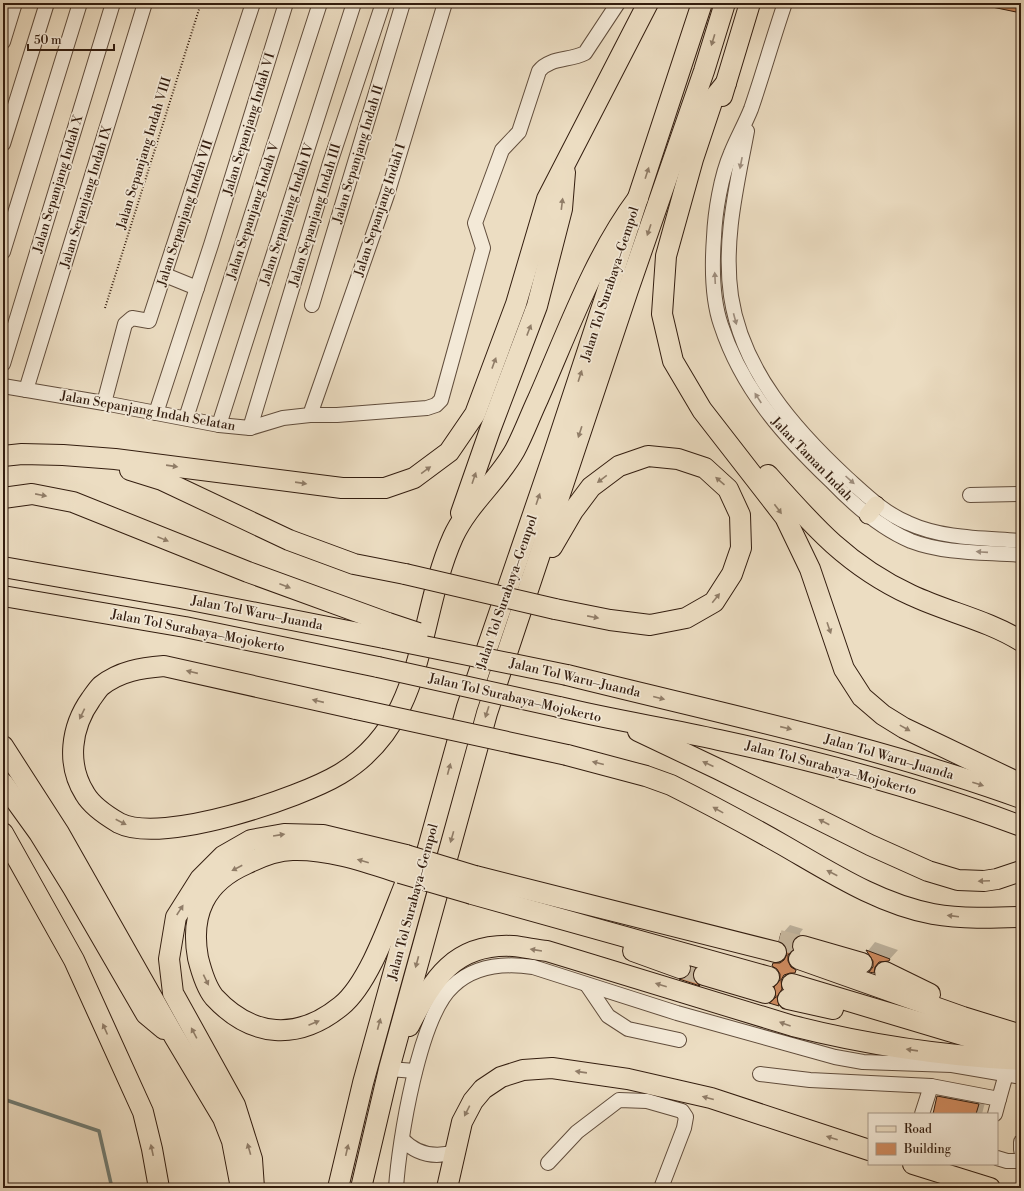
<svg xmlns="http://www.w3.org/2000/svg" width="1024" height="1191" viewBox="0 0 1024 1191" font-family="'Libre Bodoni',serif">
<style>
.shadow{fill:#0003}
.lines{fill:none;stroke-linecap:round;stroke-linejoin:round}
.stream{stroke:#707c74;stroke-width:3.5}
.building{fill:#ce8a5e;stroke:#331d0f}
.highway-tunnel{stroke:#c7b79e;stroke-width:20;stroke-dasharray:20 10;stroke-linecap:butt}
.minor-casing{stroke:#614d3c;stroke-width:16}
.major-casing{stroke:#331d0f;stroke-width:19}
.highway-casing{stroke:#331d0f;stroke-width:22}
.path{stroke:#331d0f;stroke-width:2;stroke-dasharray:1 2;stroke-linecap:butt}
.minor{stroke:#f3e9d7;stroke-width:14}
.major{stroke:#ecddc2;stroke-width:17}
.highway{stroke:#ecddc2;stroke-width:20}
.highway-bridge-casing{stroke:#331d0f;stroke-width:22;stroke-linecap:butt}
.highway-bridge{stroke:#ecddc2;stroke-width:20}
.oneway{fill:#907d68}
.oneway2{fill:#9d8d7d}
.labels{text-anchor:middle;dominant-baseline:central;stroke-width:3.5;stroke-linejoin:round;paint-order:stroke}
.street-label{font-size:13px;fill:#331d0f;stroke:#f3e9d7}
</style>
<rect width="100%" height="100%" fill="#ecddc2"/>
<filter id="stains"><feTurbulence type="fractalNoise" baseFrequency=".005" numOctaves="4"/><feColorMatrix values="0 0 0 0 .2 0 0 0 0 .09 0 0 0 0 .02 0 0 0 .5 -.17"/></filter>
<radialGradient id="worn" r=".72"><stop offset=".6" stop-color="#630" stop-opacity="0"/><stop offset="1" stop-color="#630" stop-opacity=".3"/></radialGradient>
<g class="shadow">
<path d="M 982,3 L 1021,3 L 1021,13 Z"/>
<path d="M 790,925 L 803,929 L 800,933 L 804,963 L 795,972 L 789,972 L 790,980 L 787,997 L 779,1005 L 771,1003 L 777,997 L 775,987 L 781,980 L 781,973 L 774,964 L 782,955 L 788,955 L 782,934 Z"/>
<path d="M 875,942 L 898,950 L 889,960 L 882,960 L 882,963 L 873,972 L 874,959 L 867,952 Z"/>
<path d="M 701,959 L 708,976 L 700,984 L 680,979 Z"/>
<path d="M 947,1088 L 987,1095 L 982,1114 L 934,1114 L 938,1096 Z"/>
</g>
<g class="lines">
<path class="stream" d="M 3,1099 L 99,1131 L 112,1188"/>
</g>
<g class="building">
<path d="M 993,3 L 1021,3 L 1021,13 L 992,7 Z"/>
<path d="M 781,933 L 796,937 L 792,942 L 792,950 L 788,955 L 788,961 L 791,967 L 796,970 L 795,973 L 790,973 L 784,975 L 781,980 L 782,989 L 777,997 L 779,1006 L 769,1003 L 776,997 L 774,987 L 780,980 L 780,974 L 777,969 L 772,966 L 773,963 L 780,963 L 784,960 L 787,954 L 784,944 L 779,941 Z"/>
<path d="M 866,950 L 890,959 L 889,961 L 879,962 L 875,967 L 874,973 L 869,972 L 873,967 L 873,961 Z"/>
<path d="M 691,967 L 695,968 L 693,978 L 700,986 L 679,979 L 688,977 Z"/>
<path d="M 937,1096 L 979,1104 L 976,1114 L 933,1114 Z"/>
</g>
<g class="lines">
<g class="highway-tunnel">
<path d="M 779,940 L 803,946"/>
<path d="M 680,968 L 704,975"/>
</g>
<defs>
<g id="minor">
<path d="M 785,3 C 773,38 763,74 751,109 C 745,124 737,138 731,153 C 721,176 715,212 714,237 C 712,264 712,299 721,325 C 742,389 783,435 831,481 C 854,505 880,528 911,541 C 945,554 985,552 1021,555"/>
<path d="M 3,42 L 15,3"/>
<path d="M 747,131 C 737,185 723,240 731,296 C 742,370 794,429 847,478 C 866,495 884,513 908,523 C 943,539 983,538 1021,541"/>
<path d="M 3,144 L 47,3"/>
<path d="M 3,252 L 80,3"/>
<path d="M 165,275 L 197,288"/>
<path d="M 312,305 L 403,3"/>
<path d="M 3,364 L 113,3"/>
<path d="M 3,386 L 104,403 L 219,425 L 250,428 L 283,418 L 310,415 L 337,415 L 427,408 L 436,405 L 441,400 L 483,248 L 475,223 L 502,150 L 519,132 L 539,71 C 550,57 570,61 585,53 L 618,3"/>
<path d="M 26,390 L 145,3"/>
<path d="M 104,403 L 125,324 L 132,318 L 149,321 L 253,3"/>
<path d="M 156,413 L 211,245 L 286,3"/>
<path d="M 310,415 L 387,195 L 445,3"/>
<path d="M 186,418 L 320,3"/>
<path d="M 219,425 L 354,3"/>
<path d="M 250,428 L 330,163 L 383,3"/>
<path d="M 970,495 L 1021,494"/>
<path d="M 587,985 L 608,1016 L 628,1029 L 679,1040"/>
<path d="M 389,1069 L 415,1071"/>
<path d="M 760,1074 L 810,1080 L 931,1086 L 999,1099 L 995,1114"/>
<path d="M 999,1099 L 1006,1074"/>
<path d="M 922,1114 L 931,1086"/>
<path d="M 402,1139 C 417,1155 435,1158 455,1152"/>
<path d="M 1021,1142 L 1021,1150"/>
<path d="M 997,1158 L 1007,1161 L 1021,1161"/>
<path d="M 548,1163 L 577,1132 L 619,1100 L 647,1101 L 682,1111 L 686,1117 L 684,1128 L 661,1188"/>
<path d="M 396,1188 C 399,1142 419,1016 453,986 C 475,965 505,963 533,967 L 677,1013 L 835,1057 L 863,1062 L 952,1065 L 1021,1077"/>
</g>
<path id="major" d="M 868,515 L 876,505"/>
<g id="highway">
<path d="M 726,83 L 713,99 L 693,159 L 666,256 L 662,314 L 673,361 L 702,410 L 785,517 L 810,569 L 844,669 L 862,697 L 883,715 L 904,728 L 1021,784"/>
<path d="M 722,96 L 750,3"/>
<path d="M 3,456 L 22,454 L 63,455 L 115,459 L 342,488 L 385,488 L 414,478 L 449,452 L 475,414 L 516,304 L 547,199 L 648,3"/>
<path d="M 130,470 L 162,480 L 289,540 L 354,564 L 405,574"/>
<path d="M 768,475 C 813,526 848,566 911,595 C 947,612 987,620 1021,641"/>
<path d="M 3,498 L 32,494 L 73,502 L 248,572 L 388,623"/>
<path d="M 461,513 L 490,430 L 537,306 L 562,209 L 565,172"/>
<path d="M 552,547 L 573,511 L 591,487 L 619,466 L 648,456 L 678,459 L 705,468 L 728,489 L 740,515 L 741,548 L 732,574 L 714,602 L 686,618 L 650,625 L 610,620 L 555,609"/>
<path d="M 3,567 L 180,598 L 384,638"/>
<path d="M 3,596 L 185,627 L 378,667"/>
<path d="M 567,675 C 719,713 874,745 1021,798"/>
<path d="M 559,707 C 612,720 666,728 719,740 C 821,762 923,789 1021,826"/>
<path d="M 356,709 L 164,666 C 141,668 120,671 101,686 C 97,690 94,695 91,699 C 71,727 66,764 85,794 C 92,806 107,816 119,823 C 162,845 300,798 340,774 C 428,721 416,620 453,537 C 468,504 498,481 515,450 C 524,433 530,416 538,399 C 568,331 594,257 638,198"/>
<path d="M 638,731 L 718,769 L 870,845 L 928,871 L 958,880 L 984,881 L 997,879 L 1021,871"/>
<path d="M 3,746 L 59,833 L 174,1036 L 223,1118 L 232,1141 L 241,1188"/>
<path d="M 567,755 L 646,776 L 671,785 C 709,804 746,824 783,845 C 830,872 879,904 933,914 C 962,919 992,918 1021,917"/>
<path d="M 3,783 L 39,833 L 73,888 L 146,1014 L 164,1029"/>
<path d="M 3,833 L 74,960 L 143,1112 L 152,1149 L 159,1188"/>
<path d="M 400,873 C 366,862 329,849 293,850 C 277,850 260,857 246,864 C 205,882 190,914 198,958 C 201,970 206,987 214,997 C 252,1038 298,1041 341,1006 C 371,982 393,912 408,877"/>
<path d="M 475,876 L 776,952"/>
<path d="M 472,894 L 769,977"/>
<path d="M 803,946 L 862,963"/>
<path d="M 633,951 L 680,968"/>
<path d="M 799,959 L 963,1017 L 1021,1035"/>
<path d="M 885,972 L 930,994"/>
<path d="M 704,975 L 765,993"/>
<path d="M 792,984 L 1019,1052"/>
<path d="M 788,999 L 833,1009"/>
<path d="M 409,1026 C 433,979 454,943 513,946 C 524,947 536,950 547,951 L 793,1026 C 868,1045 944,1056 1021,1060"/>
<path d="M 913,1164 L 990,1188"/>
<path d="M 254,1188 L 252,1159 L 235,1105 L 173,993 L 169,959 L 176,917 L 200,879 L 223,856 L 251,840 L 284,834 L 323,835 L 406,855"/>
<path d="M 338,1188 L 363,1083 L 467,707 L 554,453 L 702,3"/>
<path d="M 361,1188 L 389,1069 L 487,713 L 628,290 L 704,71 L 725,3"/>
<path d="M 447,1188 L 462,1122 L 473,1101 L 483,1089 L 501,1077 L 523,1070 L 552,1068 L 628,1079 L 711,1098 L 869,1150"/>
</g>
</defs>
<use href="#minor" class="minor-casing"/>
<use href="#major" class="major-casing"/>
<use href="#highway" class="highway-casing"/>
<path class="path" d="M 105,308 L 201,3"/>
<use href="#minor" class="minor"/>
<use href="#major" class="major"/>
<use href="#highway" class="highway"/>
<defs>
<g id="highway-bridge">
<path d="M 405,574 L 555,609"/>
<path d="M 388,623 L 418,633"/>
<path d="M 384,638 L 567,675"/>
<path d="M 378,667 L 559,707"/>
<path d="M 356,709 L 567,755"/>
<path d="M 406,855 L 475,876"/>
<path d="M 400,873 L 472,894"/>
</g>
</defs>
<use href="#highway-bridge" class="highway-bridge-casing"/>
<use href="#highway-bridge" class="highway-bridge"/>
</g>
<defs><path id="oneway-solid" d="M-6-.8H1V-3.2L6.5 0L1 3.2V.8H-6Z"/></defs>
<g class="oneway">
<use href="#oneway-solid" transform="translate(713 40) rotate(107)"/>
<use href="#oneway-solid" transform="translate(647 173) rotate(-72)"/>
<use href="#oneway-solid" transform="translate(562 204) rotate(-83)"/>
<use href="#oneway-solid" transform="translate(649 230) rotate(109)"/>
<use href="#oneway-solid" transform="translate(529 330) rotate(-69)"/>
<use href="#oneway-solid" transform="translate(494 363) rotate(-70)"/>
<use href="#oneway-solid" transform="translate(580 376) rotate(-72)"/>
<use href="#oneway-solid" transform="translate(580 432) rotate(108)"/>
<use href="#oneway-solid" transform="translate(172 466) rotate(8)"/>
<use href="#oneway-solid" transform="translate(426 470) rotate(-36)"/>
<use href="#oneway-solid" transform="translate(474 478) rotate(-71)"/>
<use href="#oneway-solid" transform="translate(602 479) rotate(143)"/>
<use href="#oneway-solid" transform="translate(720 481) rotate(-139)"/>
<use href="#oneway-solid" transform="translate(301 483) rotate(8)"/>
<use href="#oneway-solid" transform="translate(41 495) rotate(11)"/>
<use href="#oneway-solid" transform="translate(538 499) rotate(-71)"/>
<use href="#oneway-solid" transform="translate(778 509) rotate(53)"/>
<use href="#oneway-solid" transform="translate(163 539) rotate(22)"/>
<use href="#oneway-solid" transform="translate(285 586) rotate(21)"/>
<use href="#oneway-solid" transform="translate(716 598) rotate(-51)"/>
<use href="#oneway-solid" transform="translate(593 617) rotate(11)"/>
<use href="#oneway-solid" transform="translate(829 628) rotate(71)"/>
<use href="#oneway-solid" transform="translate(192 672) rotate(-167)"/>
<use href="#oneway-solid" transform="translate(659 698) rotate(14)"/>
<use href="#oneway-solid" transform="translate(318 701) rotate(-167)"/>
<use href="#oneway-solid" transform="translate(487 712) rotate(108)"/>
<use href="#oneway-solid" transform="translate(82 714) rotate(116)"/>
<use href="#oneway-solid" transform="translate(786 728) rotate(13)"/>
<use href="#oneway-solid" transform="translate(905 728) rotate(29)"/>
<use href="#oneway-solid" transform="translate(598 763) rotate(-166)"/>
<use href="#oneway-solid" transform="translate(708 764) rotate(-156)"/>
<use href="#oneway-solid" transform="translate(449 769) rotate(-75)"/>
<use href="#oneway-solid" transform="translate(978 784) rotate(18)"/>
<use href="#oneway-solid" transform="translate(718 810) rotate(-151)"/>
<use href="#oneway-solid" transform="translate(121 822) rotate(27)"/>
<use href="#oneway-solid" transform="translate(824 822) rotate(-153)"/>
<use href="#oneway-solid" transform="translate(279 835) rotate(-9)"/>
<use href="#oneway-solid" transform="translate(452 837) rotate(106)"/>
<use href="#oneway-solid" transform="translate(363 861) rotate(-164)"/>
<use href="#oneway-solid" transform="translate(237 868) rotate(152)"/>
<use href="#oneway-solid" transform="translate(832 873) rotate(-153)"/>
<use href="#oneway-solid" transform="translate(984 881) rotate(177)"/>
<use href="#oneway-solid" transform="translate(180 910) rotate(-57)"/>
<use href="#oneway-solid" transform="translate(953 916) rotate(-173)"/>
<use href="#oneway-solid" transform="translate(536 950) rotate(-171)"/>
<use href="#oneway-solid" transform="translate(417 962) rotate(105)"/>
<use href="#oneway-solid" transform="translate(206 980) rotate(64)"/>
<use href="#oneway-solid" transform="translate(661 985) rotate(-163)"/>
<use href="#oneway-solid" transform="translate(314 1023) rotate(-23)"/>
<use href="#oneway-solid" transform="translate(379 1024) rotate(-75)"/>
<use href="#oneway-solid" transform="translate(785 1024) rotate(-160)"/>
<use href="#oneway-solid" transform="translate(105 1029) rotate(-114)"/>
<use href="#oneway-solid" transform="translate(194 1033) rotate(-118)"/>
<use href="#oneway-solid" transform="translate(912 1050) rotate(-172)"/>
<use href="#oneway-solid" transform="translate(581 1072) rotate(-172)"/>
<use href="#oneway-solid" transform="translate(708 1098) rotate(-165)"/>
<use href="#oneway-solid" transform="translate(467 1111) rotate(117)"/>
<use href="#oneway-solid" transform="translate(832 1138) rotate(-162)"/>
<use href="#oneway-solid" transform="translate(249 1149) rotate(-106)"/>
<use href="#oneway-solid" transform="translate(152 1150) rotate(-102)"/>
<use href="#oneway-solid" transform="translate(347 1150) rotate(-77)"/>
</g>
<g class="oneway2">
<use href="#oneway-solid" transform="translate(741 163) rotate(101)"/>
<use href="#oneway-solid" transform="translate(715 278) rotate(-93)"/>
<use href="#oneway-solid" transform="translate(735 319) rotate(75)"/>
<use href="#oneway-solid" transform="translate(758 398) rotate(-123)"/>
<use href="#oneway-solid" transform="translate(850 480) rotate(42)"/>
<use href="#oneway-solid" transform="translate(982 552) rotate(-176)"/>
</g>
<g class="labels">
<g class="street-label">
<text transform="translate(249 124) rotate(-73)">Jalan Sepanjang Indah VI</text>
<text transform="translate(144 153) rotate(-73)">Jalan Sepanjang Indah VIII</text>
<text transform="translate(358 154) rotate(-73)">Jalan Sepanjang Indah II</text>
<text transform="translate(58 184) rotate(-73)">Jalan Sepanjang Indah X</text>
<text transform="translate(86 197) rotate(-73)">Jalan Sepanjang Indah IX</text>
<text transform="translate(380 210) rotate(-72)">Jalan Sepanjang Indah I</text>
<text transform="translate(253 211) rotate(-72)">Jalan Sepanjang Indah V</text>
<text transform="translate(185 213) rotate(-72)">Jalan Sepanjang Indah VII</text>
<text transform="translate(287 214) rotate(-72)">Jalan Sepanjang Indah IV</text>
<text transform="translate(315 215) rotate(-73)">Jalan Sepanjang Indah III</text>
<text transform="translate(610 284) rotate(-72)">Jalan Tol Surabaya–Gempol</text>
<text transform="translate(148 411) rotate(10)">Jalan Sepanjang Indah Selatan</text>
<text transform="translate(812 459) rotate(46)">Jalan Taman Indah</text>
<text transform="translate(507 592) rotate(-71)">Jalan Tol Surabaya–Gempol</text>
<text transform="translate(257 613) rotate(11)">Jalan Tol Waru–Juanda</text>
<text transform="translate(198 631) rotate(11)">Jalan Tol Surabaya–Mojokerto</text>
<text transform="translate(575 678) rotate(13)">Jalan Tol Waru–Juanda</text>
<text transform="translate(515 698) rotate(13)">Jalan Tol Surabaya–Mojokerto</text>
<text transform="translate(889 757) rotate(16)">Jalan Tol Waru–Juanda</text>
<text transform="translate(831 768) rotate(15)">Jalan Tol Surabaya–Mojokerto</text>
<text transform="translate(413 902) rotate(-75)">Jalan Tol Surabaya–Gempol</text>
</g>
</g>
<rect width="1024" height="1191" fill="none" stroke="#ecddc2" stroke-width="16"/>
<rect x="4" y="4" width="1016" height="1183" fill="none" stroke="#331d0f" stroke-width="2"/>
<rect x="8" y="8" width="1008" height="1175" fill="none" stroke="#331d0f"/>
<rect x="868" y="1113" width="130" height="52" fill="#f3e9d7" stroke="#a69787"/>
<rect x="876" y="1126" width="20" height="6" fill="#ecddc2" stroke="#a69787"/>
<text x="904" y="1133" font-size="12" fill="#331d0f">Road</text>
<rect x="876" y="1143" width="20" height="12" fill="#ce8a5e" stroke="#a69787"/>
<text x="904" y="1153" font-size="12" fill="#331d0f">Building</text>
<path d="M28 44v6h86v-6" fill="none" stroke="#331d0f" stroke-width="2"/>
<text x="34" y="44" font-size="12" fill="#331d0f" stroke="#f3e9d7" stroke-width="3" paint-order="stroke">50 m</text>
<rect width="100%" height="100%" filter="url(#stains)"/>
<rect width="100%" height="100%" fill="url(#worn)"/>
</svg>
